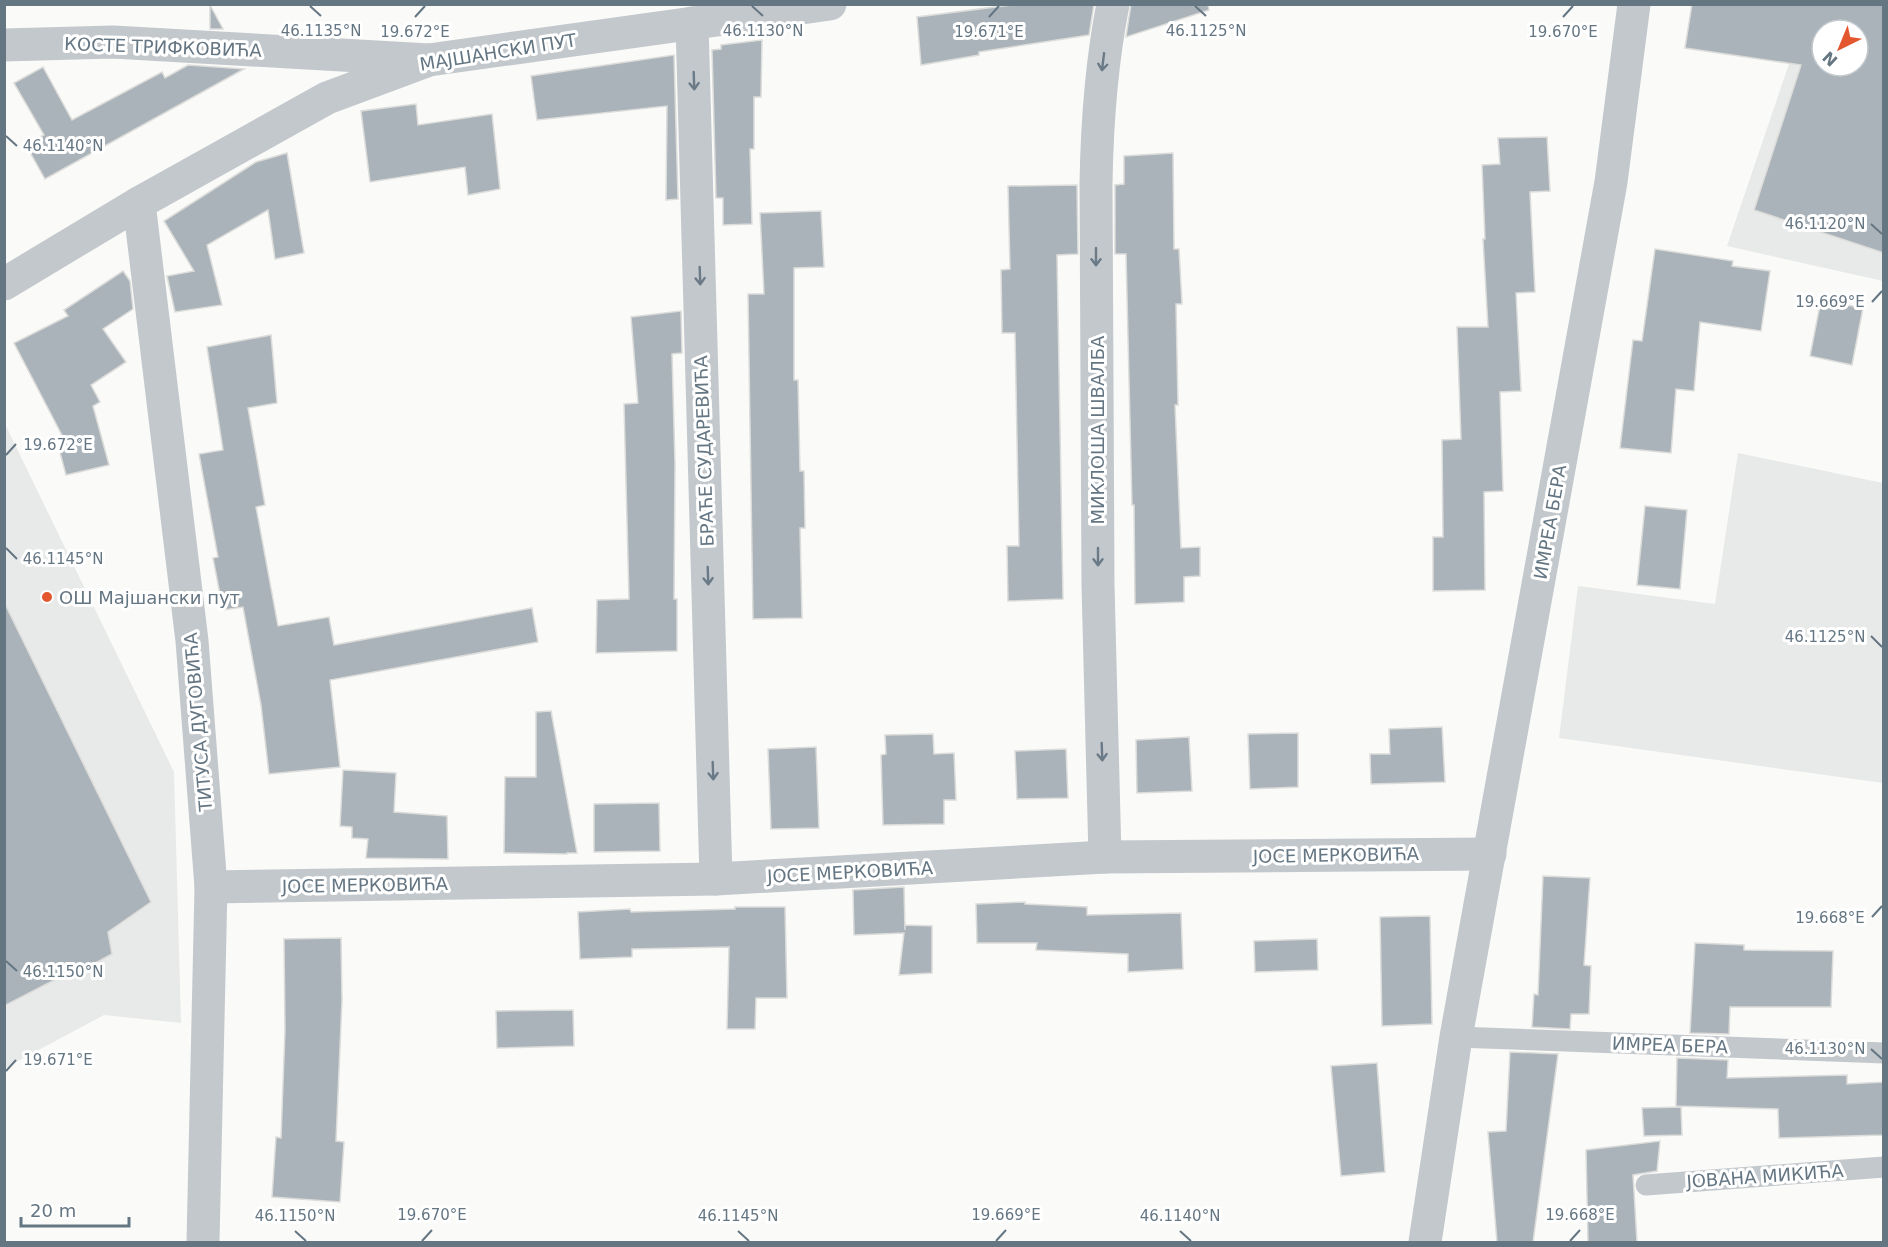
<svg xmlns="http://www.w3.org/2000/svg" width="1888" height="1247" viewBox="0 0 1888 1247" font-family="'DejaVu Sans',sans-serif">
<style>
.built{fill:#e8e9e9;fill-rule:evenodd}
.building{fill:#aab3b9;stroke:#dcdcda;stroke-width:1.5;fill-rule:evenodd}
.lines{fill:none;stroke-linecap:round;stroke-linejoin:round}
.service{stroke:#c3c8cc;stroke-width:21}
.minor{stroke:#c3c8cc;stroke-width:33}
.tertiary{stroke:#c3c8cc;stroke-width:33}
.oneway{stroke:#6a7a87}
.ticks{fill:none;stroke:#657683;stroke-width:2}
.poi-dot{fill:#e4572e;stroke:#fff;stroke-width:2}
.labels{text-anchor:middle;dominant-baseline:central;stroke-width:6;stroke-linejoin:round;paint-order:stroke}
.street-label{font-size:18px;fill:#657683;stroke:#fff}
.poi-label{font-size:18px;fill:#657683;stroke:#fff;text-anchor:start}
.ticks-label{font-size:15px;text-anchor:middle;fill:#657683;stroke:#fff;stroke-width:6;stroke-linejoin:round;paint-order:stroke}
</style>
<rect width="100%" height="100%" fill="#fafaf8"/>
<g class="built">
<path d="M 1809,5 L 1883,5 L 1883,281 L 1727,246 ZM 1822,30 L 1858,30 L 1858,66 L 1822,66 Z"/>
<path d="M 4,422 L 174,772 L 181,1023 L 104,1015 L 5,1068 Z"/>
<path d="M 1738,453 L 1883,483 L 1883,783 L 1559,738 L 1578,586 L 1715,604 Z"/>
</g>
<g class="building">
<path d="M 1019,4 L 1094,4 L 1089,35 L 979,52 L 979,55 L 921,65 L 917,17 Z"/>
<path d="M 1131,4 L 1208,4 L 1209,10 L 1126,37 Z"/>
<path d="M 1692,4 L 1884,4 L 1884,253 L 1754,210 L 1801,65 L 1685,48 ZM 1822,30 L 1858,30 L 1858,66 L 1822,66 Z"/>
<path d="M 210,5 L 223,29 L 210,29 Z"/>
<path d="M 762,40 L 761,97 L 754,97 L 754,149 L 750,149 L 752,224 L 723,225 L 723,198 L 716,198 L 712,50 L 721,49 L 721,45 Z"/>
<path d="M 674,55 L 678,199 L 666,200 L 667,106 L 537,120 L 531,76 Z"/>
<path d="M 188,65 L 244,69 L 45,179 L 26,145 L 44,135 L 14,83 L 43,67 L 72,120 L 162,72 L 165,78 Z"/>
<path d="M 416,104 L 418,125 L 492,114 L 500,189 L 468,195 L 465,167 L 370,182 L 361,111 Z"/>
<path d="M 1547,137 L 1550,191 L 1530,192 L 1535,292 L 1516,293 L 1521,391 L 1500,392 L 1503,491 L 1484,492 L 1485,590 L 1433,591 L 1433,537 L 1443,537 L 1442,440 L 1461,439 L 1457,327 L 1488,327 L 1483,239 L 1485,239 L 1482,165 L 1500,164 L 1498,138 Z"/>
<path d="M 287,153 L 304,253 L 275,259 L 268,210 L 207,245 L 222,305 L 175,312 L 167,276 L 194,271 L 164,221 L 256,162 Z"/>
<path d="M 1173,153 L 1174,249 L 1179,249 L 1182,304 L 1176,304 L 1178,405 L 1175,405 L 1181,548 L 1200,547 L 1200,576 L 1184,577 L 1184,602 L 1135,604 L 1134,505 L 1132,505 L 1126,254 L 1115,254 L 1115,185 L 1124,184 L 1124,156 Z"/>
<path d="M 1077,185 L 1078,254 L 1057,255 L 1063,599 L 1008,601 L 1007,546 L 1019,546 L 1015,333 L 1002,333 L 1001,270 L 1010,269 L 1008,186 Z"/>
<path d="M 821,211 L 824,267 L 794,268 L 794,380 L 798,380 L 800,471 L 804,471 L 805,528 L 800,528 L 802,618 L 753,619 L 748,294 L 764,294 L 760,213 Z"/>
<path d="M 1655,249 L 1733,261 L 1732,266 L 1770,271 L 1761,331 L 1700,322 L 1694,391 L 1676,389 L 1671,453 L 1620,448 L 1633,340 L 1642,341 Z"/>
<path d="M 123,271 L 130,281 L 133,309 L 103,329 L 126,362 L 91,385 L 100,402 L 93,406 L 109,465 L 66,475 L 58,445 L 66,443 L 14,343 L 68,316 L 64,310 Z"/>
<path d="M 1821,300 L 1863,308 L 1852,365 L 1810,356 Z"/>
<path d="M 681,311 L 682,353 L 672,354 L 675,464 L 674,599 L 677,599 L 677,651 L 596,653 L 597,600 L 629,599 L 624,404 L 638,403 L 631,317 Z"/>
<path d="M 271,335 L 277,403 L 248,408 L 265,505 L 256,507 L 278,626 L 329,617 L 334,645 L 532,608 L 538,642 L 330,680 L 340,767 L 269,774 L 261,705 L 243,607 L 223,610 L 213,558 L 218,557 L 199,454 L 223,450 L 207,347 Z"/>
<path d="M 1645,506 L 1687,510 L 1680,589 L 1637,585 Z"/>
<path d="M 4,602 L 151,902 L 108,932 L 112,954 L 66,979 L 64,975 L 4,1006 Z"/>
<path d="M 551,711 L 577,853 L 567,853 L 567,854 L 504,853 L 505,777 L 536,777 L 536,712 Z"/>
<path d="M 1442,727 L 1445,782 L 1371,784 L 1370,754 L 1390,754 L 1389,729 Z"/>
<path d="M 1298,733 L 1298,787 L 1250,789 L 1248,734 Z"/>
<path d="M 933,734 L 934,754 L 954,753 L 956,800 L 944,800 L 944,824 L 883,825 L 881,755 L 886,754 L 885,735 Z"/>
<path d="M 1189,737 L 1192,791 L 1137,793 L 1136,740 Z"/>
<path d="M 816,747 L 819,828 L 771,829 L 768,749 Z"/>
<path d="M 1066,749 L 1068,798 L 1017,799 L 1015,751 Z"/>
<path d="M 343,770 L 396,773 L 394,812 L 447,816 L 448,859 L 366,858 L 368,839 L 352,838 L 352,827 L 340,826 Z"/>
<path d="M 659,803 L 660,851 L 594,852 L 594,804 Z"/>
<path d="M 1543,876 L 1590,878 L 1584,965 L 1591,966 L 1589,1014 L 1571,1014 L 1570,1029 L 1532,1027 L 1534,994 L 1538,995 Z"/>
<path d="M 904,887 L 905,930 L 905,925 L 932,926 L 932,973 L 899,975 L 904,933 L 854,935 L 853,890 Z"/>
<path d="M 1025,902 L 1025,904 L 1087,907 L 1087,915 L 1181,913 L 1183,969 L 1128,972 L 1128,954 L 1036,950 L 1037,943 L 977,943 L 976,904 Z"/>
<path d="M 735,907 L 785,907 L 787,998 L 756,998 L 755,1029 L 727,1029 L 729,947 L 632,949 L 632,957 L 580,959 L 578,912 L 630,909 L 631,912 L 735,909 Z"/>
<path d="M 1430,916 L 1432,1024 L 1382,1026 L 1380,917 Z"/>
<path d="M 341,938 L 342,1000 L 336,1141 L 344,1142 L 340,1202 L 272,1197 L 276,1137 L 281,1138 L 285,1030 L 284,939 Z"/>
<path d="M 1317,939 L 1318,970 L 1255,972 L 1254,941 Z"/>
<path d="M 1695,943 L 1744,945 L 1744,950 L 1833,951 L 1831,1007 L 1730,1007 L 1729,1034 L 1690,1033 Z"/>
<path d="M 573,1010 L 574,1046 L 497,1048 L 496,1011 Z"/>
<path d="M 1510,1052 L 1558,1054 L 1533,1242 L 1497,1242 L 1488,1132 L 1506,1131 Z"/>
<path d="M 1677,1058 L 1728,1060 L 1727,1078 L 1847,1075 L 1847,1084 L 1884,1082 L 1884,1135 L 1779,1138 L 1778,1109 L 1676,1106 Z"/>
<path d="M 1377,1063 L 1385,1172 L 1341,1176 L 1331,1066 Z"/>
<path d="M 1681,1107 L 1682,1135 L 1644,1136 L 1642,1108 Z"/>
<path d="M 1660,1141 L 1657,1171 L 1633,1175 L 1637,1242 L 1588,1242 L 1586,1150 Z"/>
</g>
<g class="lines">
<g class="service">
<path d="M 1456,1037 L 1884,1053"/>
<path d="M 1646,1185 L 1884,1167"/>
</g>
<g class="minor">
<path d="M 692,23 L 716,879"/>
<path d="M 4,45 L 113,42 L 429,60"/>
<path d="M 139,203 L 192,641 L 211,887 L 203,1242"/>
<path d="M 1105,857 L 1098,585 L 1096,184 C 1097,122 1101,65 1113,4"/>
<path d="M 211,887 L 716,879 L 1105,857 L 1490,854"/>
<path d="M 1425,1242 L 1456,1037 L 1611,182 L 1634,4"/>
</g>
<path class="tertiary" d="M 4,284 L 139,203 L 327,98 L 429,60 L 830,4"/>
</g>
<defs><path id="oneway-shaft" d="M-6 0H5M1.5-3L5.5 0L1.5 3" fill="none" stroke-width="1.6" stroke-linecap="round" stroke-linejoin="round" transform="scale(1.5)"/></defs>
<g class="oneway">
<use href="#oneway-shaft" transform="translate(1103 62) rotate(97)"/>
<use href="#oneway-shaft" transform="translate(694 81) rotate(88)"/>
<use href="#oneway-shaft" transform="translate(1096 257) rotate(90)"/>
<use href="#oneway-shaft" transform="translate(700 276) rotate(88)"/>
<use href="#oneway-shaft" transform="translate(1098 557) rotate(90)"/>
<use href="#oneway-shaft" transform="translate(708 576) rotate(88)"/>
<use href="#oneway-shaft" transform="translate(1102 752) rotate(88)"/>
<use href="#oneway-shaft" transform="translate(713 771) rotate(88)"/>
</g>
<path class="ticks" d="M 310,6 L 321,16M 752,6 L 763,16M 1195,6 L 1206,16M 415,17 L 425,6M 989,17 L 999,6M 1563,17 L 1573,6M 6,136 L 17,146M 1871,224 L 1882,234M 1872,302 L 1882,291M 6,455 L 16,444M 6,548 L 17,559M 1871,636 L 1882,647M 1872,917 L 1882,906M 6,961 L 17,971M 1871,1049 L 1882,1059M 6,1071 L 16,1060M 295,1231 L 306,1241M 738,1231 L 749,1241M 1180,1231 L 1191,1241M 422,1241 L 432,1230M 996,1241 L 1006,1230M 1570,1241 L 1580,1230"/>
<circle class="poi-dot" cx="47" cy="597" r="6"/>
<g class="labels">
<g class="street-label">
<text transform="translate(163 47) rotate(2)">КОСТЕ ТРИФКОВИЋА</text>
<text transform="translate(498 52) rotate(-9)">МАЈШАНСКИ ПУТ</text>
<text transform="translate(1097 430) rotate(-90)">МИКЛОША ШВАЛБА</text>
<text transform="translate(704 451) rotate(-92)">БРАЋЕ СУДАРЕВИЋА</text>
<text transform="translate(1550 522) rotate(-80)">ИМРЕА БЕРА</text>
<text transform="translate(198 722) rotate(-95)">ТИТУСА ДУГОВИЋА</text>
<text transform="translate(1336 855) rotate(-1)">ЈОСЕ МЕРКОВИЋА</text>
<text transform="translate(850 872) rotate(-3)">ЈОСЕ МЕРКОВИЋА</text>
<text transform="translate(365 885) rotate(-1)">ЈОСЕ МЕРКОВИЋА</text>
<text transform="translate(1670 1045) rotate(2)">ИМРЕА БЕРА</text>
<text transform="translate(1765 1176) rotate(-4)">ЈОВАНА МИКИЋА</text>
</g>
<g class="poi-label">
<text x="59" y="597">ОШ Мајшански пут</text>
</g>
</g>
<g class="ticks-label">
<text x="321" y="36">46.1135°N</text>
<text x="1206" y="36">46.1125°N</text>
<text x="763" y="36">46.1130°N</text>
<text x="415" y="37">19.672°E</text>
<text x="989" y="37">19.671°E</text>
<text x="1563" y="37">19.670°E</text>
<text x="63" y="151">46.1140°N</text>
<text x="1825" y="229">46.1120°N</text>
<text x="1830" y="307">19.669°E</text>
<text x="58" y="450">19.672°E</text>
<text x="63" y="564">46.1145°N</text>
<text x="1825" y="642">46.1125°N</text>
<text x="1830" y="923">19.668°E</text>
<text x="63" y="977">46.1150°N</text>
<text x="1825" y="1054">46.1130°N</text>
<text x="58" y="1065">19.671°E</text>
<text x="432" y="1220">19.670°E</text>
<text x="1006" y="1220">19.669°E</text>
<text x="1580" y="1220">19.668°E</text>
<text x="295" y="1221">46.1150°N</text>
<text x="738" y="1221">46.1145°N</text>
<text x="1180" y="1221">46.1140°N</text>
</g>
<rect width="1888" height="1247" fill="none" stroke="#657683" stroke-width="12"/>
<g transform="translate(1840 48) rotate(223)"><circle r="28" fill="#ffffff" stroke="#c1c8cd" stroke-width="1.5"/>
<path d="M0-4.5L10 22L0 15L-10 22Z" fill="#e4572e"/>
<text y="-9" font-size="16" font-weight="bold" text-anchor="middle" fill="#657683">N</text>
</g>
<path d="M21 1217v9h108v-9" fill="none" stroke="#657683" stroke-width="3"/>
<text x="30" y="1217" font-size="18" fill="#657683" stroke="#ffffff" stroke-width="4.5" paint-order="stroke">20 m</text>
</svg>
